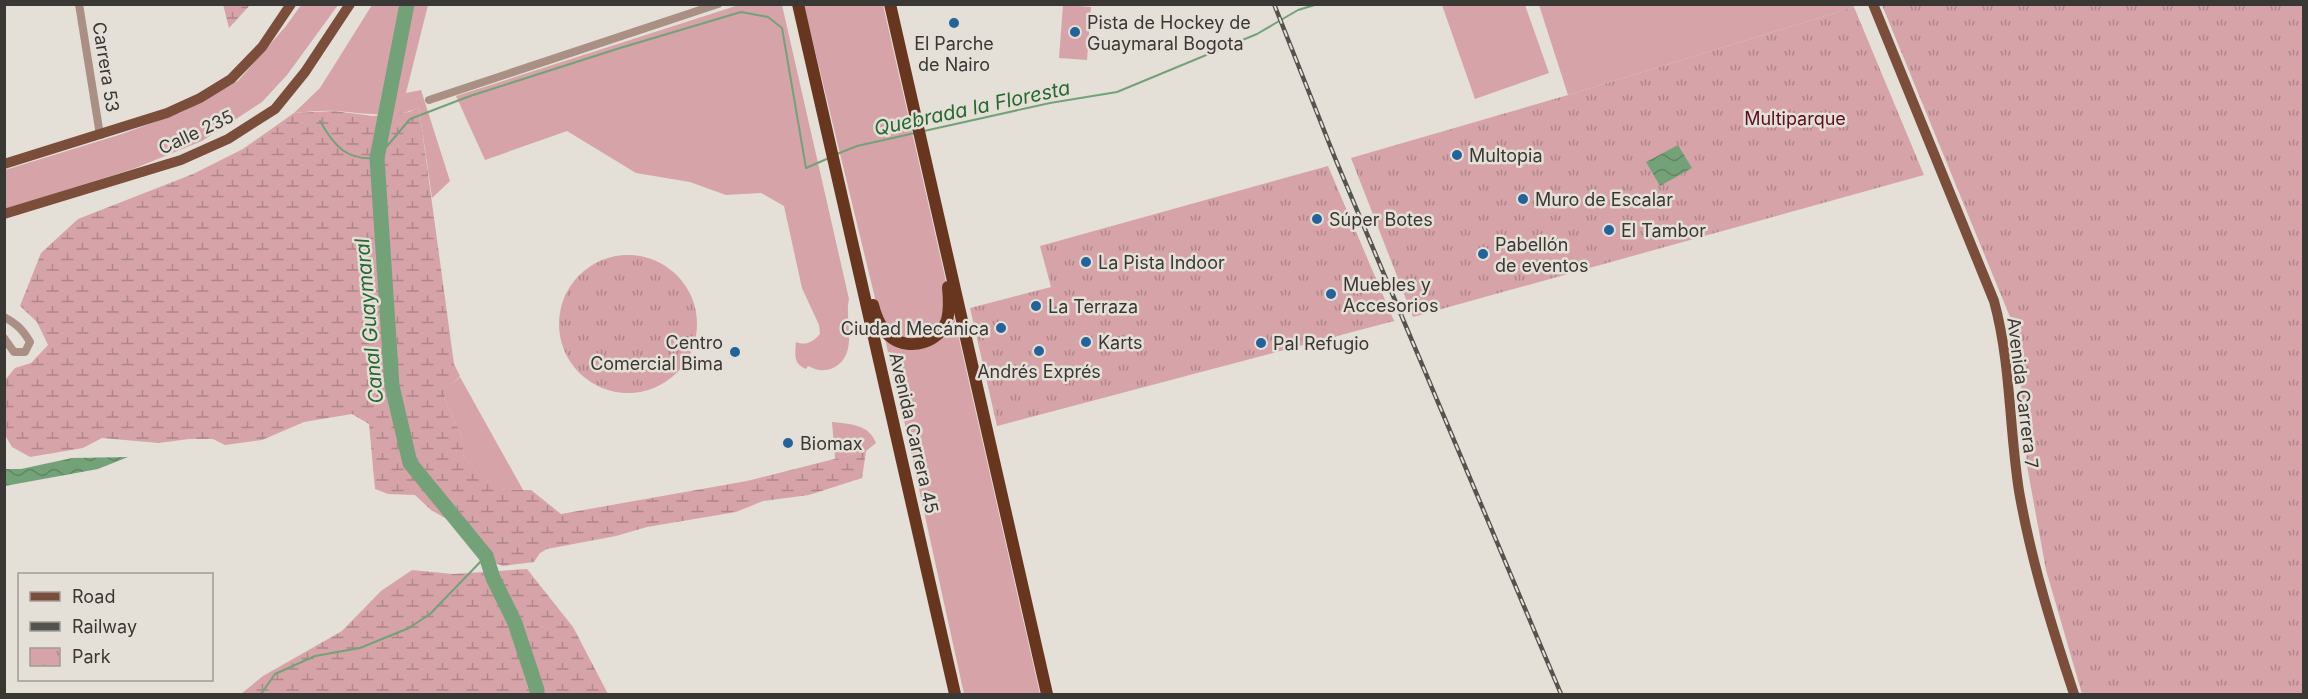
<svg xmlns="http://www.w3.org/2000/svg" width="2308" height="699" viewBox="0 0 2308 699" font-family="Inter,sans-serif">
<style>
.green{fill:#d6a3a8}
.wetland{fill:url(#wetland-marsh)}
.park{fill:url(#park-tufts)}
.water{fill:url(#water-waves)}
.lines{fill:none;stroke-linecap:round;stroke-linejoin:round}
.stream{stroke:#74a278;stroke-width:2}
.river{stroke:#74a278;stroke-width:15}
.minor{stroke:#aa9084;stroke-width:8}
.major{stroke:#7a4e3a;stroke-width:10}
.highway{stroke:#68361e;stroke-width:12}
.rail-casing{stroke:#55534f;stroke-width:4.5}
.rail{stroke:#e4dfd7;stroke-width:2;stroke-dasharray:7;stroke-linecap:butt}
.poi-dot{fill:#226499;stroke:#e4dfd7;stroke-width:2}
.labels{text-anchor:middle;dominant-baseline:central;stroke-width:5;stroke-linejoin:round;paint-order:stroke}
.poi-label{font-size:18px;fill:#3a3835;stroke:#e4dfd7;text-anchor:start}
.street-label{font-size:18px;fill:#3a3835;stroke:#e4dfd7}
.park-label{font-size:18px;fill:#5c0e22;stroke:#e4dfd7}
.water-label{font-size:20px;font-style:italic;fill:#266830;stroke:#e4dfd7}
</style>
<defs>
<pattern id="wetland-marsh" width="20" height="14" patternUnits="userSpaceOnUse" patternTransform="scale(1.5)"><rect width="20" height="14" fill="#d6a3a8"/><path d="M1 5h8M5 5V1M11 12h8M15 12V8" fill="none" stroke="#af868a"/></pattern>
<pattern id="park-tufts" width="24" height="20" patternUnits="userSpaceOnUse" patternTransform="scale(1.5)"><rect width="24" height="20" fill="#d6a3a8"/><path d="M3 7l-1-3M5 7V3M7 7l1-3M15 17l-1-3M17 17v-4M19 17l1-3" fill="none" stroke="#af868a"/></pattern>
<pattern id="water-waves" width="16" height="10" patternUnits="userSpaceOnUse" patternTransform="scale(1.5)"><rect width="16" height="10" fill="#74a278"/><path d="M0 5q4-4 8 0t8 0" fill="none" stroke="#608563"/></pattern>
</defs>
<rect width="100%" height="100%" fill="#e4dfd7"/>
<g class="green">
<path d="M 742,4 L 782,5 L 849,299 C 844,320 859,353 835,367 C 825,372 818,371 808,366 L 806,369 C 793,364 795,354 796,342 C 806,346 813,342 820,334 L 819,325 L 802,288 L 784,206 L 761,193 L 726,195 L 690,182 L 636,173 L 567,131 L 485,160 L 456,96 Z"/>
<path d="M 1853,4 L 1854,7 L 1568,95 L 1539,5 Z"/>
<path d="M 301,5 L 338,5 L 287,75 L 262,102 L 202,141 L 133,169 L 5,209 L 5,170 L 122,134 L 182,112 L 238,81 L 286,26 Z"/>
<path d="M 372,5 L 428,5 L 406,93 L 421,90 L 450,181 L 432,198 L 419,108 C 392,119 365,113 336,111 C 322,110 307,112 294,113 L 320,88 Z"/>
<path d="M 804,5 L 883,5 L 1040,694 L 964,694 L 898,393 Z"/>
<path d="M 1063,5 L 1091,7 L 1087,60 L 1059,58 Z"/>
<path d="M 1442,5 L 1525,5 L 1549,73 L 1475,99 Z"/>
<path d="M 460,377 L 523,490 C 491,491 482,479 463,455 L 463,439 L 444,398 L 448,387 Z"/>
<path d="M 832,422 C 850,424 869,424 876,443 L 866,451 L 835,459 Z"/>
</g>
<g class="wetland">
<path d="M 223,4 L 250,4 L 250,5 L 229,28 Z"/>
<path d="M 419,108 L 454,364 L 460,376 L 449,387 L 444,398 L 463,439 L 463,455 C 486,484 494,491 531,490 L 561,514 L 747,481 L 866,451 L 862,478 L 809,495 L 763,501 L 736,512 L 647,527 L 616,536 L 547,549 L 540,553 L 534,562 L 503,566 L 482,558 L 454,523 L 431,510 L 415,495 L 388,494 L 375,489 L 369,424 L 352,414 L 304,422 L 262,440 L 225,445 L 213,439 L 189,439 L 159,443 L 102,438 L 83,448 L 30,457 L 12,447 L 5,435 L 5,380 L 15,368 L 31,363 L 48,345 L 37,322 L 20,306 L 41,253 L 78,219 L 193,174 L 243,149 L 294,113 L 334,111 L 373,116 L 409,112 Z"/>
<path d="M 527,569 L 573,627 L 608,694 L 241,694 L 263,676 L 342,631 L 381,591 L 412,570 L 453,574 Z"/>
</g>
<g class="park">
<path d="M 1882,5 L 2303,5 L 2303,694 L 2082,694 L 2046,570 L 2027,466 L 2020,372 L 2010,317 Z"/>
<path d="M 1854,7 L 1924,175 L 1413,317 L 1351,158 L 1568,95 Z"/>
<path d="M 1328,166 L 1394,321 L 997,426 L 970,308 L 1051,287 L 1040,246 Z"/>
<circle cx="628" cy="324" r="69"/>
</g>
<g class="water">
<path d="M 1678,145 L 1692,168 L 1660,186 L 1646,162 Z"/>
<path d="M 128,457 L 98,469 L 5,486 L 5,469 L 21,469 L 72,458 Z"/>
</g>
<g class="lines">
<g class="stream">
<path d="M 320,121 C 334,146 347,161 377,158 L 410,119 L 470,96 L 620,48 L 741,12 L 768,17 L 782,28 L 806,168 L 829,158"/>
<path d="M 924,131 L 1050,103 L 1117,92 L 1257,34 L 1298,10 L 1318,4"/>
<path d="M 837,154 L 857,146 L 915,133"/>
<path d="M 261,694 L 275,674 L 315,656 L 360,648 L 409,628 L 430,614 L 486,556"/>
</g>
<path class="river" d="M 407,4 L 377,158 L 392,386 L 410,463 L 486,556 L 493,578 L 515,623 L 537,690 L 537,694"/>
<g class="minor">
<path d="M 79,4 L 100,135"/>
<path d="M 429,100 L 718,4"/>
<path d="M 4,317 C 17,324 23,330 30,342 L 25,352 L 14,352 L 4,338"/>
</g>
<g class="major">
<path d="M 1873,4 L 1994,301 C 2011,363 2009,428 2019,491 C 2031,560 2052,628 2074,694"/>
<path d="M 4,164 L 167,113 L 200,98 L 231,79 L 262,47 L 291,4"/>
<path d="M 4,214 L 181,160 L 228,139 L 275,109 L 305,72 L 350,4"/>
</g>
<g class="highway">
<path d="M 798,4 L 955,694"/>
<path d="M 890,4 L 1047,694"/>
<path d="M 873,305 C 876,317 881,330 892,338 C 911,351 940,342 947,320 C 950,309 949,297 948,287"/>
</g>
<defs>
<path id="rail" d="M 1274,4 L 1335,158 L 1561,694"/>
</defs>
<use href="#rail" class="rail-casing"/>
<use href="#rail" class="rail"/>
</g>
<g class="poi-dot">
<circle cx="954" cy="23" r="6"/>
<circle cx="1075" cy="32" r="6"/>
<circle cx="1457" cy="155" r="6"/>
<circle cx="1523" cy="199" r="6"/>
<circle cx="1317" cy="219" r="6"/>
<circle cx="1609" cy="230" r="6"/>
<circle cx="1483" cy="254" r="6"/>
<circle cx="1086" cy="262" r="6"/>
<circle cx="1331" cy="294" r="6"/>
<circle cx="1036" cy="306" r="6"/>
<circle cx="1001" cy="328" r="6"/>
<circle cx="1086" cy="342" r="6"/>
<circle cx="1261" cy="343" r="6"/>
<circle cx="1039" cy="351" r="6"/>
<circle cx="735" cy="352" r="6"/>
<circle cx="788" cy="443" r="6"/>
</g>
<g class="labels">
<g class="poi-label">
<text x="1087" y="22">Pista de Hockey de<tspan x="1087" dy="21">Guaymaral Bogota</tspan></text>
<text x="954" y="43" text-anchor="middle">El Parche<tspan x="954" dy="21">de Nairo</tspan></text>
<text x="1469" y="155">Multopia</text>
<text x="1535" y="199">Muro de Escalar</text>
<text x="1329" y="219">Súper Botes</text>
<text x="1621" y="230">El Tambor</text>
<text x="1495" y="244">Pabellón<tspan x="1495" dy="21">de eventos</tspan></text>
<text x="1098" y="262">La Pista Indoor</text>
<text x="1343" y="284">Muebles y<tspan x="1343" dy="21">Accesorios</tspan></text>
<text x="1048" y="306">La Terraza</text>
<text x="989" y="328" text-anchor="end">Ciudad Mecánica</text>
<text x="723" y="342" text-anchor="end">Centro<tspan x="723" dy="21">Comercial Bima</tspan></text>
<text x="1098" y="342">Karts</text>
<text x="1273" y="343">Pal Refugio</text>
<text x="1039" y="371" text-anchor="middle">Andrés Exprés</text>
<text x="800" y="443">Biomax</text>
</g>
<g class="street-label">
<text transform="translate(106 67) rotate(81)">Carrera 53</text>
<text transform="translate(196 132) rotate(-25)">Calle 235</text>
<text transform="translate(2023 393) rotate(83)">Avenida Carrera 7</text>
<text transform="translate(914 433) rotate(77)">Avenida Carrera 45</text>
</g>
<g class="park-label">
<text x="1795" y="118">Multiparque</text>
</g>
<g class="water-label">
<text transform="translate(972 108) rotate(-12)">Quebrada la Floresta</text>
<text transform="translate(369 321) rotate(-95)">Canal Guaymaral</text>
</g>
</g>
<rect width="2308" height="699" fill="none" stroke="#3a3835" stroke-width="12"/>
<rect x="18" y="573" width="195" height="108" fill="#e4dfd7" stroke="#a09c96" stroke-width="1.5"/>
<rect x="30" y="592" width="30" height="9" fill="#7a4e3a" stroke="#a09c96" stroke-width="1.5"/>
<text x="72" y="603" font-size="18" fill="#3a3835">Road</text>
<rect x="30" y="622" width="30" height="9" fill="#55534f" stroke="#a09c96" stroke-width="1.5"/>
<text x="72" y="633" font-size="18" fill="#3a3835">Railway</text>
<rect x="30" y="648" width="30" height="18" fill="url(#park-tufts)" stroke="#a09c96" stroke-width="1.5"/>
<text x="72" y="663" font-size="18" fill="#3a3835">Park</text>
</svg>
